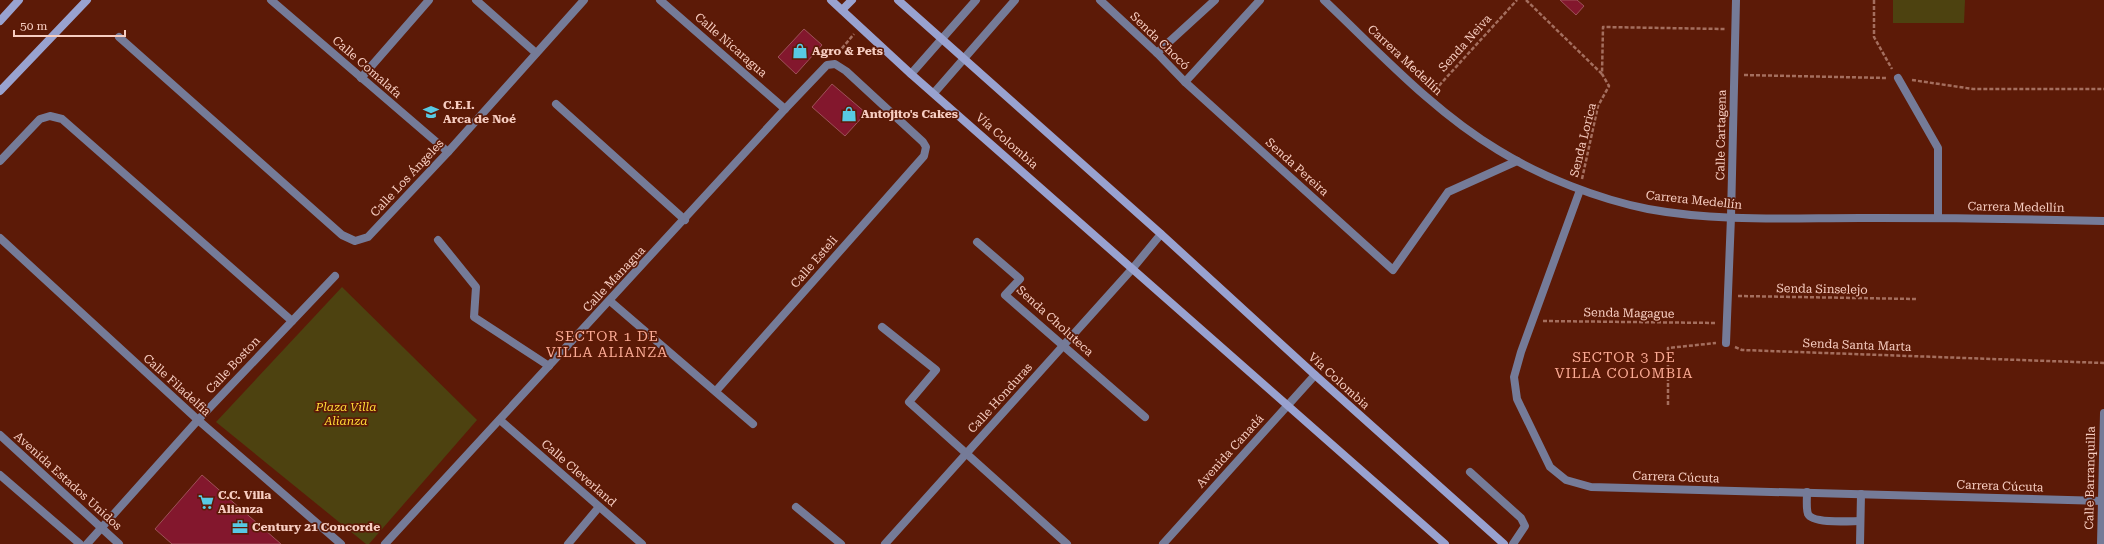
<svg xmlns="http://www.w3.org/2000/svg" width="2104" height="544" viewBox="0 0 2104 544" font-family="'Roboto Serif',serif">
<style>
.green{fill:#4d4210}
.building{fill:#83172d;stroke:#9d5158}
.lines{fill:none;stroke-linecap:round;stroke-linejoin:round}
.path{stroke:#a46e5e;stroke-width:2.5;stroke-dasharray:4 2;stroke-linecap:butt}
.service{stroke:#757b98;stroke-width:8}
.minor{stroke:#757b98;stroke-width:8}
.secondary{stroke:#99a2d0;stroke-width:8}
.labels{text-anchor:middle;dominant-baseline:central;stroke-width:3.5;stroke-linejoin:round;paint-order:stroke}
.street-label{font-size:12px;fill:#f7cdc1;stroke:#5c1a07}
.poi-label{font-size:12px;font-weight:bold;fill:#f7cdc1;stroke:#5c1a07;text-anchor:start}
.park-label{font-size:12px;font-style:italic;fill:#ffdb37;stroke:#5c1a07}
.quarter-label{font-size:14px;letter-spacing:1px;fill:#fbaa94;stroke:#5c1a07}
</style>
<rect width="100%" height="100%" fill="#5c1a07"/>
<g class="green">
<path d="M 1893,0 L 1965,0 L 1964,23 L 1893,23 Z"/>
<path d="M 342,287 L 477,420 L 369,544 L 366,544 L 216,422 Z"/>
</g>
<g class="building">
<path d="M 1560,0 L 1577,0 L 1584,6 L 1576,15 Z"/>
<path d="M 804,29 L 822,45 L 796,74 L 778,57 Z"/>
<path d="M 832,84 L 866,113 L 845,136 L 812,107 Z"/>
<path d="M 202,475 L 281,544 L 172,544 L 155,529 Z"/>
</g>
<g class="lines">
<g class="path">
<path d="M 1526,0 L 1602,74"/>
<path d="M 1874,0 L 1874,37 L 1892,69"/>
<path d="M 838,53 L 854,34"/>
<path d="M 1744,75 L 1887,78"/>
<path d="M 1912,80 L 1973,89 L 2104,89"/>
<path d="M 1435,90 L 1517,0"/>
<path d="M 1582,179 L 1598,106 L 1609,86 L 1602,74 L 1603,27 L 1725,29"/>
<path d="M 1738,296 L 1916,299"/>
<path d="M 1543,321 L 1716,323"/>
<path d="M 1735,347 L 1742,350 L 2104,363"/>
<path d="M 1668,405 L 1668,348 L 1716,343"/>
</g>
<g class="service">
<path d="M 1470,472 L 1521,518 L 1525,526 L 1513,544"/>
<path d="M 1807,492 C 1807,499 1806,509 1808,514 C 1813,524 1850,521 1860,521"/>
</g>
<g class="minor">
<path d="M 271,0 L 448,152"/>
<path d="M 476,0 L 536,53"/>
<path d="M 660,0 L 785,109"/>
<path d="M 1100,0 L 1157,53 L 1185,82 L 1393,270 L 1448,192 L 1517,161"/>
<path d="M 1324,0 C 1379,52 1433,111 1498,150 C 1542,177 1598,199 1648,209 C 1723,223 1802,217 1878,218 C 1953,218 2029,219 2104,221"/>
<path d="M 119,37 L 342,235 L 355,241 L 368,237 L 448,152 L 584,0"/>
<path d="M 1157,53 L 1215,0"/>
<path d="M 911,74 L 976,0"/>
<path d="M 361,78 L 429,0"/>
<path d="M 1898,78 L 1938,148 L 1938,218"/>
<path d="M 1185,82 L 1260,0"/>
<path d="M 934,93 L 1015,0"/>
<path d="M 556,104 L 685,220"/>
<path d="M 0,161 L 40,119 L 50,116 L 62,119 L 292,321"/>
<path d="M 1580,190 L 1521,352 L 1514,377 L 1517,399 L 1550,467 L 1566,480 L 1591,487 L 2104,501"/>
<path d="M 0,238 L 198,420 L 341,544"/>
<path d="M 438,240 L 476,287 L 474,317 L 549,366"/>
<path d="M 977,242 L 1020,279 L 1005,295 L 1145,417"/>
<path d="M 610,301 L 753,424"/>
<path d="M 882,327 L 936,370 L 909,402 L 1067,544"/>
<path d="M 1726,343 L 1731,217 L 1736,0"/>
<path d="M 500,420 L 642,544"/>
<path d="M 0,435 L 119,544"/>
<path d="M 0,475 L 80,544"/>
<path d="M 796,507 L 841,544"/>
<path d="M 87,544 L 198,420 L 335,276"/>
<path d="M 385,544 L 785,109 L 827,65 L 835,64 L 846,71 L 923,142 L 926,147 L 924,156 L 716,391"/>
<path d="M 568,544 L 599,507"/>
<path d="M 885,544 L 1133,268 L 1161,234"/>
<path d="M 1163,544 L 1315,375"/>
<path d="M 1860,544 L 1861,494"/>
<path d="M 2101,544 L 2104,413"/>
</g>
<g class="secondary">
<path d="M 831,0 L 911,74 L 1445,544"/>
<path d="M 898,0 L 1161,234 L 1315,375 L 1504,544"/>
<path d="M 842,10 L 852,0"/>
<path d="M 0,21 L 19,0"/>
<path d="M 0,91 L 87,0"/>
</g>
</g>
<defs>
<symbol id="shop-bare" viewBox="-9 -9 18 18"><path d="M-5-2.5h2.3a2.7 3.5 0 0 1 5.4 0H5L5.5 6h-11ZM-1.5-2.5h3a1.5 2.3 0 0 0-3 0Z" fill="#58c9e3" stroke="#5c1a07" stroke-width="2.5" paint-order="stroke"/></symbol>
<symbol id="school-bare" viewBox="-9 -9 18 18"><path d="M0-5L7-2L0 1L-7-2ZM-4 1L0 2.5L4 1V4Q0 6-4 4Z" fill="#58c9e3" stroke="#5c1a07" stroke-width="2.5" paint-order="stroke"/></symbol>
<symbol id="supermarket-bare" viewBox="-9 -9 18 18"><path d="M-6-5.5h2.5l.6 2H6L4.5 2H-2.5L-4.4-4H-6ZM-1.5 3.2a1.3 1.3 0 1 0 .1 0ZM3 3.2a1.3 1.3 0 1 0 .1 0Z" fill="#58c9e3" stroke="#5c1a07" stroke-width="2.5" paint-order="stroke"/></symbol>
<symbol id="office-bare" viewBox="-9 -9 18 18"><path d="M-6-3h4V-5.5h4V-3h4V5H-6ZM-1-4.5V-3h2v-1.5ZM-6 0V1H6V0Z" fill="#58c9e3" stroke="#5c1a07" stroke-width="2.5" paint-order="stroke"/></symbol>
</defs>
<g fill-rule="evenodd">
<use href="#shop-bare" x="789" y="40" width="22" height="22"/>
<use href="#school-bare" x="420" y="101" width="22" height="22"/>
<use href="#shop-bare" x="838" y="103" width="22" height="22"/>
<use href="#supermarket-bare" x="195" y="491" width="22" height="22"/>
<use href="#office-bare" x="229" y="516" width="22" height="22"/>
</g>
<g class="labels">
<g class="street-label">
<text transform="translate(1160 41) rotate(44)">Senda Chocó</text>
<text transform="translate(1465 43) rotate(-48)">Senda Neiva</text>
<text transform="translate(731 45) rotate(41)">Calle Nicaragua</text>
<text transform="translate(1405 60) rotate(43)">Carrera Medellín</text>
<text transform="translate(367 67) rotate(41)">Calle Comalafa</text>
<text transform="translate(1721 135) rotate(-89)">Calle Cartagena</text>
<text transform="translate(1583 140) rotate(-76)">Senda Lorica</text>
<text transform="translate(1007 141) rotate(41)">Vía Colombia</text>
<text transform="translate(1297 167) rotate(42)">Senda Pereira</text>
<text transform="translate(407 178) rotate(-47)">Calle Los Ángeles</text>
<text transform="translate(1694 200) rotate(6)">Carrera Medellín</text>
<text transform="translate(2016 207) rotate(1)">Carrera Medellín</text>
<text transform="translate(814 262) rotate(-49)">Calle Esteli</text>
<text transform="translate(614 279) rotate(-47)">Calle Managua</text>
<text transform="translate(1822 289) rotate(1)">Senda Sinselejo</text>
<text transform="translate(1629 313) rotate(1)">Senda Magague</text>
<text transform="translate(1055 321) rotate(42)">Senda Choluteca</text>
<text transform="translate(1857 345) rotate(2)">Senda Santa Marta</text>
<text transform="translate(233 365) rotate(-47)">Calle Boston</text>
<text transform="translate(1339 381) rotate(42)">Vía Colombia</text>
<text transform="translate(177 385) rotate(42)">Calle Filadelfia</text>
<text transform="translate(1000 398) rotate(-48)">Calle Honduras</text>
<text transform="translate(1230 451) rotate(-48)">Avenida Canadá</text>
<text transform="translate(579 473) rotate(41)">Calle Cleverland</text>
<text transform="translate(1676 477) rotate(2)">Carrera Cúcuta</text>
<text transform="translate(2090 478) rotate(-89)">Calle Barranquilla</text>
<text transform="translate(68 481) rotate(42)">Avenida Estados Unidos</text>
<text transform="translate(2000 486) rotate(2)">Carrera Cúcuta</text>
</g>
<g class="poi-label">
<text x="812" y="51">Agro &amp; Pets</text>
<text x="443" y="105">C.E.I.<tspan x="443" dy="14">Arca de Noé</tspan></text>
<text x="861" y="114">Antojito's Cakes</text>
<text x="218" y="495">C.C. Villa<tspan x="218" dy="14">Alianza</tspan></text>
<text x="252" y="527">Century 21 Concorde</text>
</g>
<g class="park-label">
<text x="346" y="407">Plaza Villa<tspan x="346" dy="14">Alianza</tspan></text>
</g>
<g class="quarter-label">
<text x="607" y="336">SECTOR 1 DE<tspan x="607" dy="16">VILLA ALIANZA</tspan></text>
<text x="1624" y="357">SECTOR 3 DE<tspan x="1624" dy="16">VILLA COLOMBIA</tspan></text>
</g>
</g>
<path d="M14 30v6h111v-6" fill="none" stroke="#f7cdc1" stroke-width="2"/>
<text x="20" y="30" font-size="12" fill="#f7cdc1" stroke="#5c1a07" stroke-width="3" paint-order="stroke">50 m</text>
</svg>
